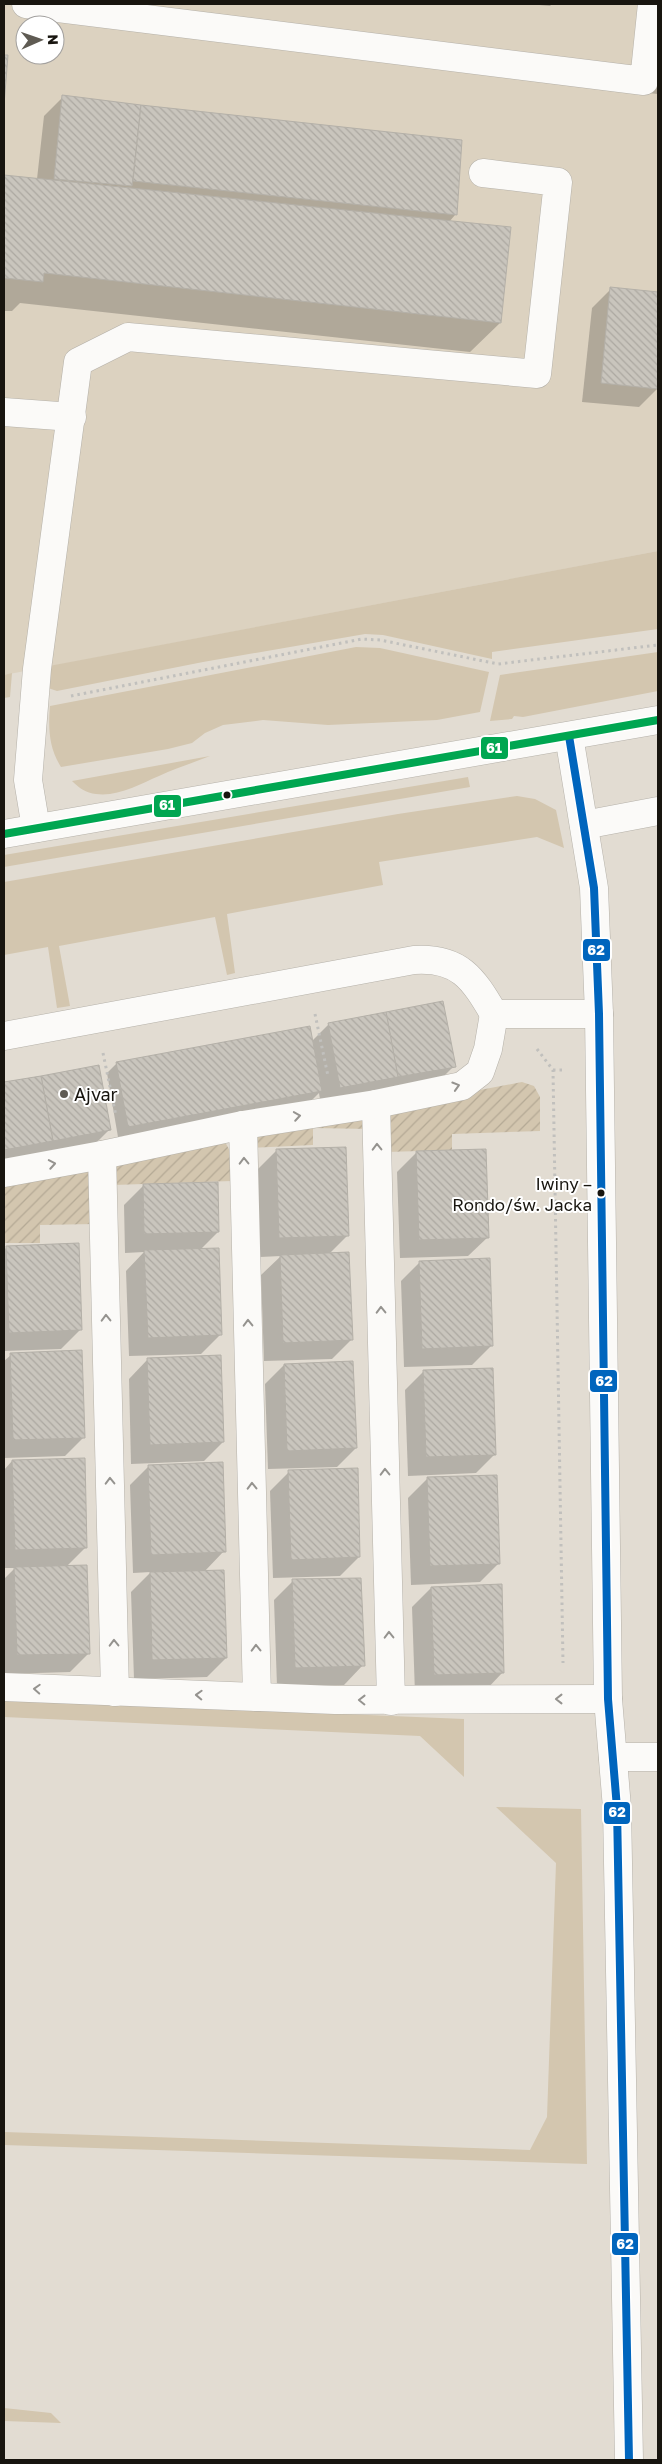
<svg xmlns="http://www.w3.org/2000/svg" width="662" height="2464" viewBox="0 0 662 2464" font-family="'Golos Text',sans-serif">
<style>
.built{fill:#dcd2c0;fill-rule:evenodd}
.grass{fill:#d3c6af}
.garden{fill:url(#garden-furrows)}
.shadow{fill:#0003}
.building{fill:url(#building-back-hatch);stroke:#b4b0a8}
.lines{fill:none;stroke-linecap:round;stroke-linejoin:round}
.minor-casing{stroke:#b5b1a9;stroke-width:29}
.major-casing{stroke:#b5b1a9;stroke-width:29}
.path{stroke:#c1c0bd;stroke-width:3;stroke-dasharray:2.5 4;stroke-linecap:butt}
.minor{stroke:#fbfaf8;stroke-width:28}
.major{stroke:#fbfaf8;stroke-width:28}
.bus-1-casing{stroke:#fff;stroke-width:11}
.bus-2-casing{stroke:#fff;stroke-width:11}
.bus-1{stroke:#0065bd;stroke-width:8}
.bus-2{stroke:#00a651;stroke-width:8}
.oneway{stroke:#95938f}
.bus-dot{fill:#18150f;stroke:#fff;stroke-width:2}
.poi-dot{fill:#5f5b53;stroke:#fff;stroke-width:2}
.labels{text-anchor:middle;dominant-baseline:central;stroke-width:4;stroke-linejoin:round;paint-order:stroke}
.bus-label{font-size:17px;fill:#18150f;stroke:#fff;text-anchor:end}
.poi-label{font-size:18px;fill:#18150f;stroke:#fff;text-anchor:start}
.line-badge{stroke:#fff;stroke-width:2}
.badge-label{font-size:14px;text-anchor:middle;font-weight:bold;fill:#fff}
</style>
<defs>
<pattern id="garden-furrows" width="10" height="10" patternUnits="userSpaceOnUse" patternTransform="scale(1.25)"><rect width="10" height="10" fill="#d3c6af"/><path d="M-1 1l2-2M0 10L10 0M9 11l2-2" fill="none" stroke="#b4a995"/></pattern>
<pattern id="building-back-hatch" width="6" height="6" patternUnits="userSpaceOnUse" patternTransform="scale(1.25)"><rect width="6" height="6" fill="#c9c5bd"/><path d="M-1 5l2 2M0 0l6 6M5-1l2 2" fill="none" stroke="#aca8a1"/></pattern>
</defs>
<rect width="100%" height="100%" fill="#e2dcd2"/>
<path class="built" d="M 4,4 L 658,4 L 658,551 L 4,675 ZM 25,25 L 55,25 L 55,55 L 25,55 Z"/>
<g class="grass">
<path d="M 658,551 L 658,629 L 492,652 L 492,659 L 383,635 L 365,634 L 203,662 L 57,691 L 48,688 L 49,666 Z"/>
<path d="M 356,647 L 380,648 L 489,672 L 480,712 L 437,720 L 328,725 L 263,720 L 223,725 L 205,733 L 192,743 L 168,749 L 61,767 C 49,748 48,728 50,706 Z"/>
<path d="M 658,652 L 658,691 L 523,717 L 514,716 L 512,719 L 490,721 L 500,675 Z"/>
<path d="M 12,673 L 10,697 L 4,698 L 4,675 Z"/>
<path d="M 210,756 C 193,763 176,768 159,776 C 140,784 118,797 96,794 C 86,793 79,788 72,781 Z"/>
<path d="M 468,777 L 470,787 L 4,867 L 4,855 Z"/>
<path d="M 517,796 L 535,799 L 556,810 L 564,848 L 537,837 L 379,862 L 383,885 L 227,914 L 235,973 L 227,975 L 215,917 L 59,946 L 70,1006 L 57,1008 L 48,947 L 4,955 L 4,882 L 398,814 Z"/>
<path d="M 4,1700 L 464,1719 L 464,1777 L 420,1736 L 4,1717 Z"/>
<path d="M 496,1807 L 581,1809 L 587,2164 L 4,2145 L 4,2132 L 530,2150 L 547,2117 L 556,1863 Z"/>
<path d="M 4,2408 L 51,2413 L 61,2423 L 4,2421 Z"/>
</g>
<g class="garden">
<path d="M 522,1082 L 534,1086 L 540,1097 L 540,1131 L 452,1134 L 452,1150 L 387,1152 C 386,1133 382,1115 401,1105 Z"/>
<path d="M 364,1117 L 370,1129 L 313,1128 L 313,1145 L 250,1148 L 254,1136 Z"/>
<path d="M 225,1142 L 230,1151 L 232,1181 L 114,1185 L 113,1173 L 117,1161 Z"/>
<path d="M 89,1166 L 95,1224 L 40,1225 L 40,1243 L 4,1243 L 4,1178 Z"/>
</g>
<g class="shadow">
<path d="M 528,4 L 552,4 L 550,6 Z"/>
<path d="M 658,34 L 658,94 L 648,93 Z"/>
<path d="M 63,97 L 461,141 L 455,215 L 449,222 L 500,323 L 470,352 L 20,303 L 12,311 L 4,311 L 4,176 L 37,179 L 44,116 Z"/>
<path d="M 611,289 L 658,293 L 658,388 L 639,407 L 582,402 L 592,308 Z"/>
<path d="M 329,1024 L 454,1066 L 435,1085 L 321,1106 L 319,1093 L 311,1101 L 118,1137 L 107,1073 L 117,1063 L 312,1041 Z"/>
<path d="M 98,1066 L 109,1130 L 90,1149 L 4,1165 L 4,1084 Z"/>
<path d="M 276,1151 L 348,1235 L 329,1254 L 351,1340 L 332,1359 L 264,1361 L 261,1275 L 281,1256 L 260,1257 L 257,1170 Z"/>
<path d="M 416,1153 L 488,1237 L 468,1256 L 400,1258 L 397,1172 Z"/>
<path d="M 143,1186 L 218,1232 L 200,1250 L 220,1335 L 201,1354 L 129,1356 L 126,1271 L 144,1252 L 125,1253 L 124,1205 Z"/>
<path d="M 7,1247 L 80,1330 L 61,1349 L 4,1351 L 4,1250 Z"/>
<path d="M 420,1262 L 491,1346 L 472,1365 L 404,1367 L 401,1281 Z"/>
<path d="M 11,1355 L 84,1437 L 65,1456 L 4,1458 L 4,1361 Z"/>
<path d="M 148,1359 L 223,1442 L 204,1461 L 131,1464 L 129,1379 Z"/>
<path d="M 284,1365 L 356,1448 L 337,1467 L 268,1469 L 265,1384 Z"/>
<path d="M 424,1371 L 495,1454 L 476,1473 L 408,1476 L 405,1390 Z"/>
<path d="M 12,1461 L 86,1547 L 66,1567 L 89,1653 L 70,1672 L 4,1674 L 4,1579 L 15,1568 L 4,1568 L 4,1470 Z"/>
<path d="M 149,1466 L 224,1551 L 204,1572 L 226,1658 L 207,1677 L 134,1679 L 131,1592 L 151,1572 L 133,1573 L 130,1485 Z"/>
<path d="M 289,1472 L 359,1557 L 340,1576 L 273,1578 L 270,1491 Z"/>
<path d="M 427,1479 L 499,1563 L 480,1582 L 411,1585 L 408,1498 Z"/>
<path d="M 293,1581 L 363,1665 L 344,1685 L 277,1686 L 274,1600 Z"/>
<path d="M 431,1588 L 503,1672 L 484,1692 L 415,1694 L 412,1607 Z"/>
</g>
<g class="building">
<path d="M 4,55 L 8,55 L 4,105 Z"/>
<path d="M 62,95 L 141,105 L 132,186 L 54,179 Z"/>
<path d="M 141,105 L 462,140 L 457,215 L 133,181 Z"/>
<path d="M 4,175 L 511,227 L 501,323 L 44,273 L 43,282 L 4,278 Z"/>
<path d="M 610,287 L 658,292 L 658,389 L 601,383 Z"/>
<path d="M 443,1001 L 456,1067 L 398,1077 L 386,1012 Z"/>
<path d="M 386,1012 L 398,1077 L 340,1088 L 328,1023 Z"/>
<path d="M 310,1026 L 322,1091 L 128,1127 L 116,1062 Z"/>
<path d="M 99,1065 L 111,1130 L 53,1141 L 41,1076 Z"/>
<path d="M 41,1076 L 53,1141 L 4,1150 L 4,1082 Z"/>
<path d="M 346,1147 L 349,1236 L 279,1238 L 276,1149 Z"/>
<path d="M 486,1149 L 489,1238 L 419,1240 L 416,1151 Z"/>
<path d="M 218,1182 L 219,1232 L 144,1234 L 143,1184 Z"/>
<path d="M 79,1243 L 82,1330 L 9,1333 L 6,1246 Z"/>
<path d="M 219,1248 L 222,1335 L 148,1338 L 144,1250 Z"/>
<path d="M 349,1252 L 353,1340 L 283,1343 L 280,1255 Z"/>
<path d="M 490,1258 L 493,1346 L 422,1349 L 419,1261 Z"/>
<path d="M 82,1350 L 85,1438 L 13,1440 L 10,1353 Z"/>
<path d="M 221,1355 L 224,1442 L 150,1445 L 147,1358 Z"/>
<path d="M 353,1361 L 357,1448 L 287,1451 L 284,1364 Z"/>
<path d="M 493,1368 L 496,1455 L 426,1457 L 423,1370 Z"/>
<path d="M 85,1458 L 87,1548 L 15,1550 L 12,1460 Z"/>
<path d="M 223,1462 L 226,1552 L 151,1555 L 148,1465 Z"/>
<path d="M 358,1468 L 360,1557 L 291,1560 L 288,1470 Z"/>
<path d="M 497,1475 L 500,1564 L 430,1566 L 427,1477 Z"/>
<path d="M 87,1565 L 90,1654 L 17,1655 L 14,1567 Z"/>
<path d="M 224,1570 L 227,1658 L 152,1660 L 150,1572 Z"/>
<path d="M 361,1578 L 365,1666 L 295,1668 L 292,1579 Z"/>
<path d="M 502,1584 L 504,1673 L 434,1675 L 431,1587 Z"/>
</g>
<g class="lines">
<defs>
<g id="minor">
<path d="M 26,4 L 644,81 L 652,4"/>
<path d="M 4,412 L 72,417"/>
<path d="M 569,736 L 594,888 L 599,1014 L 608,1699 L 617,1808 L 629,2460"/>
<path d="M 584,825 L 658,811"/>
<path d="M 36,828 L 28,780 L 37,669 L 78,362 L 128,337 L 537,374 L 558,182 L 483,173"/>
<path d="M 4,1036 L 414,960 C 459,957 473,978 494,1014 L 599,1014"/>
<path d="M 376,1104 L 391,1701"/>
<path d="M 243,1125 L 257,1697"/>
<path d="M 102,1155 L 115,1692"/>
<path d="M 4,1173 L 102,1155 L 243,1125 L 376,1104 L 462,1086 L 480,1072 L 488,1049 L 494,1014"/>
<path d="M 4,1687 L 335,1700 L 608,1699"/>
<path d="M 613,1757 L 658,1757"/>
</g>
<path id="major" d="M 4,834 L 658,720"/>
</defs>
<use href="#minor" class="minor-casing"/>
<use href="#major" class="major-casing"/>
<g class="path">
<path d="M 71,696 L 362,639 L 380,640 L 498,664 L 658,645"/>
<path d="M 315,1014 L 328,1076"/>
<path d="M 537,1049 L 553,1070 L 563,1663"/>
<path d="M 103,1053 L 116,1116"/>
<path d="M 553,1070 L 564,1070"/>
</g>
<use href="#minor" class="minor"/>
<use href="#major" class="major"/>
<defs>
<path id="bus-1" d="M 569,736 L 594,888 L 599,1014 L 608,1699 L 617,1808 L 629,2460"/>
<path id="bus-2" d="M 4,834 L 658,720"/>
</defs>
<use href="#bus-1" class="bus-1-casing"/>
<use href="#bus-2" class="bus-2-casing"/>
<use href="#bus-1" class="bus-1"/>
<use href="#bus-2" class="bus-2"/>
</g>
<defs><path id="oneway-chevron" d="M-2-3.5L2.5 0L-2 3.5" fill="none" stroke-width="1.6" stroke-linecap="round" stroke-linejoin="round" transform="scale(1.25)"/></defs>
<g class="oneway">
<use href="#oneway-chevron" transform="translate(456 1086) rotate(-17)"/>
<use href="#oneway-chevron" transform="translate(297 1116) rotate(-9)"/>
<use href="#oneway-chevron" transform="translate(377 1147) rotate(-91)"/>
<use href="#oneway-chevron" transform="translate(244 1161) rotate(-91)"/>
<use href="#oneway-chevron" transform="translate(52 1164) rotate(-10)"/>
<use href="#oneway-chevron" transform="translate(381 1310) rotate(-91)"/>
<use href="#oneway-chevron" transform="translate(106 1318) rotate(-91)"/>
<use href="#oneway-chevron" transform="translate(248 1323) rotate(-91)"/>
<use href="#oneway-chevron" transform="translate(385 1472) rotate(-91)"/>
<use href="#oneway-chevron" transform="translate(110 1481) rotate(-91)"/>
<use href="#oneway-chevron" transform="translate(252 1486) rotate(-91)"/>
<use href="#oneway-chevron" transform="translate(389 1635) rotate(-91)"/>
<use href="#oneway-chevron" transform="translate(114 1643) rotate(-91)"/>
<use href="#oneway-chevron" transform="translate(256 1648) rotate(-91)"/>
<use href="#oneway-chevron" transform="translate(37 1689) rotate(-177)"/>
<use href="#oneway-chevron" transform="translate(199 1695) rotate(-178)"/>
<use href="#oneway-chevron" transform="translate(559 1699) rotate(180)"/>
<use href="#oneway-chevron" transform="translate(362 1700) rotate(-179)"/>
</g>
<g class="bus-dot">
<circle cx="227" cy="795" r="4.5"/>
<circle cx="601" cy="1193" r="4.5"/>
</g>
<circle class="poi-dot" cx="64" cy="1094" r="5"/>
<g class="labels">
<g class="bus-label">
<text x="592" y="1183">Iwiny –<tspan x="592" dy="21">Rondo/św. Jacka</tspan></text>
</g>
<g class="poi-label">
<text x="74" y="1094">Ajvar</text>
</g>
</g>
<g class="line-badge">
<rect x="480" y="736" width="29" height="24" rx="5" fill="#00a651"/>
<rect x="153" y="794" width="29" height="24" rx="5" fill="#00a651"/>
<rect x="582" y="938" width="29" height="24" rx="5" fill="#0065bd"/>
<rect x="589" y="1369" width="29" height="24" rx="5" fill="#0065bd"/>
<rect x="603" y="1801" width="28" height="24" rx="5" fill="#0065bd"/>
<rect x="611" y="2232" width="28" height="24" rx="5" fill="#0065bd"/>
</g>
<g class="badge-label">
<text x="494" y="753">61</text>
<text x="167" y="810">61</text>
<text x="596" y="955">62</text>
<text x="604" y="1386">62</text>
<text x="617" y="1817">62</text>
<text x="625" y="2249">62</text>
</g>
<rect width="662" height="2464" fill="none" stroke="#18150f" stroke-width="10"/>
<g transform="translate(40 40) rotate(88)"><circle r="24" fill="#ffffff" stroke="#a3a19f"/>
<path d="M0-4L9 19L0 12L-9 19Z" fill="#5f5b53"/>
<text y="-8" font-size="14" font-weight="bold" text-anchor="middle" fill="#18150f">N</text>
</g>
</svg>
